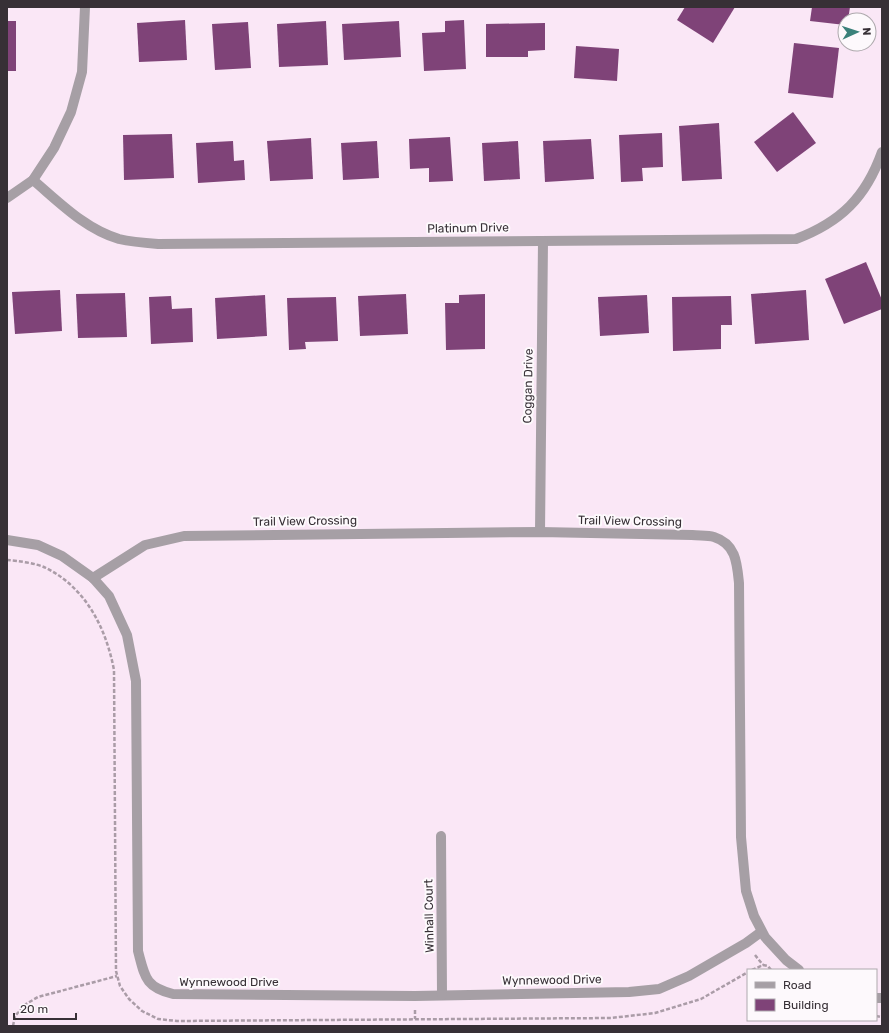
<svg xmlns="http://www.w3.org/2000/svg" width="889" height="1033" viewBox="0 0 889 1033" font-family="Rubik,sans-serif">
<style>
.building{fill:#7f4378}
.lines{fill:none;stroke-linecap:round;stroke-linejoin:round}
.path{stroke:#aa9ca7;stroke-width:2.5;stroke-dasharray:4 2;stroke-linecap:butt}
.minor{stroke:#a69fa5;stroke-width:10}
.labels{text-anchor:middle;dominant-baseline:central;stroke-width:4;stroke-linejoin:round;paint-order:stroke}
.street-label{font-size:12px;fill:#373036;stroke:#fdf9fc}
</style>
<rect width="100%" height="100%" fill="#fae7f6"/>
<g class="building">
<path d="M 685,7 L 735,7 L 713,43 L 677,20 Z"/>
<path d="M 812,7 L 850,7 L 848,20 L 845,20 L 845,25 L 810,21 Z"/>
<path d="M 185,20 L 187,60 L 139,62 L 137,23 Z"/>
<path d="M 464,20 L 466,69 L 424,71 L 422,33 L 445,32 L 445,21 Z"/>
<rect x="7" y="21" width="9" height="50"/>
<path d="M 326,21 L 328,65 L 279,67 L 277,24 Z"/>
<path d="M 399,21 L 401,57 L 344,60 L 342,24 Z"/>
<path d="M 248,22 L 251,68 L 215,70 L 212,24 Z"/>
<path d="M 545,23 L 545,50 L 528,51 L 528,57 L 486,57 L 486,24 Z"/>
<path d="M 794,43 L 839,48 L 833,98 L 788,93 Z"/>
<path d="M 576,46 L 619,49 L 617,81 L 574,78 Z"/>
<path d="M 793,112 L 816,143 L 777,172 L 754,142 Z"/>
<path d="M 719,123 L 722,179 L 682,181 L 679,126 Z"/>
<path d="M 662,133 L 663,167 L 642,168 L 643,181 L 621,182 L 619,135 Z"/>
<path d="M 172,134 L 174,178 L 124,180 L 123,135 Z"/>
<path d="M 450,137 L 453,181 L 429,182 L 429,168 L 410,169 L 409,139 Z"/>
<path d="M 311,138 L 313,179 L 270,181 L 267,141 Z"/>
<path d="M 591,139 L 594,179 L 545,182 L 543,141 Z"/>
<path d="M 233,141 L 234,161 L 244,160 L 245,180 L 198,183 L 196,143 Z"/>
<path d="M 377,141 L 379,178 L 343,180 L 341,143 Z"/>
<path d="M 518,141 L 520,179 L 484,181 L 482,143 Z"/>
<path d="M 866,262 L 882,300 L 882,309 L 844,324 L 825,279 Z"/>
<path d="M 60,290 L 62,331 L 15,334 L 12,292 Z"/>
<path d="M 806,290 L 809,340 L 755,344 L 751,294 Z"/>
<path d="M 125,293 L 127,337 L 78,338 L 76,294 Z"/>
<path d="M 406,294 L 408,334 L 360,336 L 358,296 Z"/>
<path d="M 485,294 L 485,349 L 446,350 L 445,303 L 459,303 L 459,295 Z"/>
<path d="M 265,295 L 267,336 L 217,339 L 215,298 Z"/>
<path d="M 647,295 L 649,333 L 600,336 L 598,297 Z"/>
<path d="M 171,296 L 172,309 L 192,308 L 193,342 L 151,344 L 149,297 Z"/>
<path d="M 731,296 L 732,325 L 721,325 L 721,349 L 673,351 L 672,297 Z"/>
<path d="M 336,297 L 338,341 L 305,342 L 306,349 L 289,350 L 287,298 Z"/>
</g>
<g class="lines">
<g class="path">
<path d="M 7,560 C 18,561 36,563 46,568 C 86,588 106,628 114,670 L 116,971 L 120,986 L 129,999 L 142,1011 L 158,1019 L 177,1021 L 611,1018 L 655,1013 L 701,999 L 748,972"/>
<path d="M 755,955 L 763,965"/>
<path d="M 752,970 L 763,965 L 768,966 L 771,970"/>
<path d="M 415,1010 L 415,1019"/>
<path d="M 876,1016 L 882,1017"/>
<path d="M 13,1026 L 15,1016 L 26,1004 L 38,997 L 117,976"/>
</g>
<g class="minor">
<path d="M 33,180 C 59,202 85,229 119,239 C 132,242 145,243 158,244 L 796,239 C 841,222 866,197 882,152"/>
<path d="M 7,198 L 33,180 L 54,148 L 71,112 L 82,72 L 85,7"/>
<path d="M 540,532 L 543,241"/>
<path d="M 7,540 L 38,545 L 62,556 L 93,578 L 109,596 L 127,635 L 136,681 L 138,951 C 145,977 145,987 173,994 L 415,996 L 629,992 L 659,989 L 689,976 L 746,943 L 761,932"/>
<path d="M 93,578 L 145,545 L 184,536 L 540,532 L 692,535 C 699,536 707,535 714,537 C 736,544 737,563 739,583 L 741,837 L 746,891 L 754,916 L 765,937 L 786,960 L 799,970"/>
<path d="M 441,836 L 442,995"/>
<path d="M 876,998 L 882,998"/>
</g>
</g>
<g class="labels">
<g class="street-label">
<text transform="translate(468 228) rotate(-1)">Platinum Drive</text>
<text transform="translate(528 386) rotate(-89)">Coggan Drive</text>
<text transform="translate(305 521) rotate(-1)">Trail View Crossing</text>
<text transform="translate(630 521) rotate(1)">Trail View Crossing</text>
<text transform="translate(429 916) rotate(-91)">Winhall Court</text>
<text transform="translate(552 980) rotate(-1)">Wynnewood Drive</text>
<text x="229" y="982">Wynnewood Drive</text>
</g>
</g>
<rect width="889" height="1033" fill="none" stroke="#373036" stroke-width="16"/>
<rect x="747" y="969" width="130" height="52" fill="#fdf9fc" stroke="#aea9ad"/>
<rect x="755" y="982" width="20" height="6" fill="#a69fa5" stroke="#aea9ad"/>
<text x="783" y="989" font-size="12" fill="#373036">Road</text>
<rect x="755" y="999" width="20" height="12" fill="#7f4378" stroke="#aea9ad"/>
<text x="783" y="1009" font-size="12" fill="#373036">Building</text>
<g transform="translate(857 32) rotate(87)"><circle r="19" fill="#fdf9fc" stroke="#aea9ad"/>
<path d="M0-3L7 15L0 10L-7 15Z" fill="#3a817a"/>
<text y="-6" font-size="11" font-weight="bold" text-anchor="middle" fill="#373036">N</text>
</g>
<path d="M14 1013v6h62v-6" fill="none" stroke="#373036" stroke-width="2"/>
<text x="20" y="1013" font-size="12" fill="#373036" stroke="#fdf9fc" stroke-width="3" paint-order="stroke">20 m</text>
</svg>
